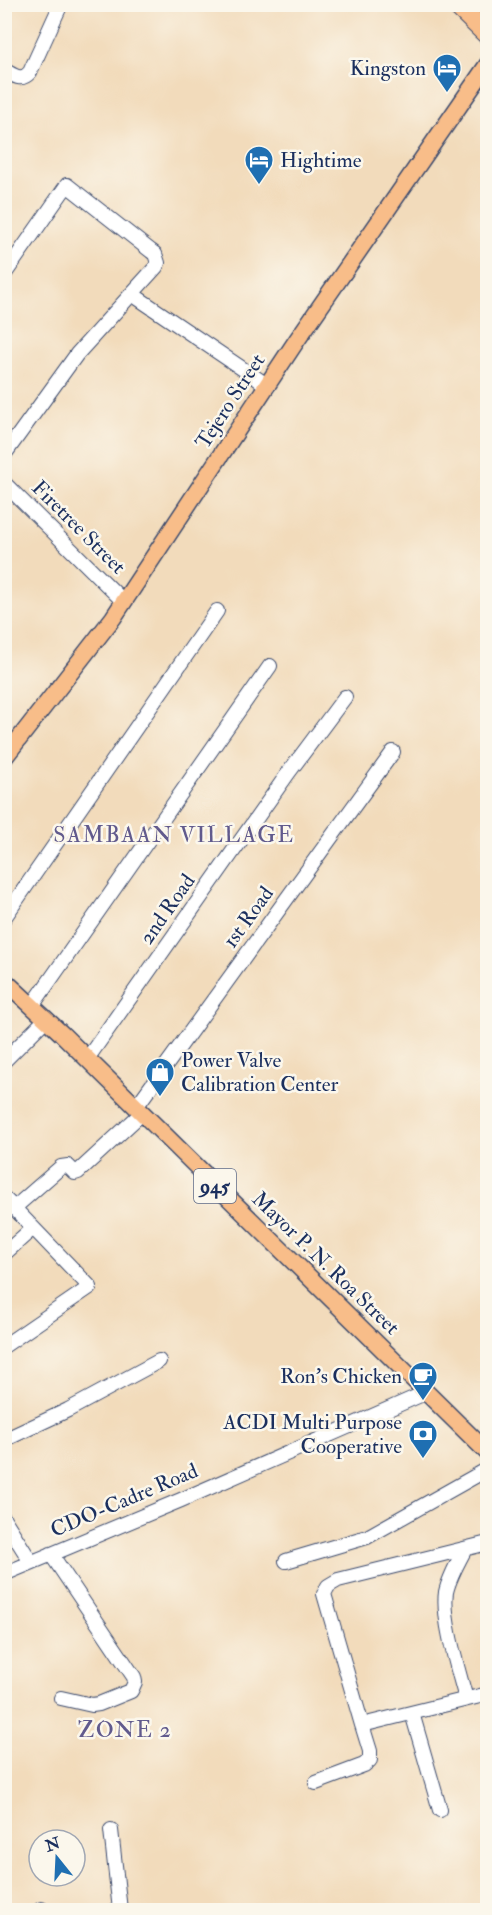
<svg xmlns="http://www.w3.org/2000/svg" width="492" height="1915" font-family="'IM FELL Double Pica',serif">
	<rect width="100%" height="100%" fill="#fbf7ec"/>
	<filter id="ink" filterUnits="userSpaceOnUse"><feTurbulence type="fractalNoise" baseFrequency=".0167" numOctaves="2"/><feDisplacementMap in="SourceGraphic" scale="12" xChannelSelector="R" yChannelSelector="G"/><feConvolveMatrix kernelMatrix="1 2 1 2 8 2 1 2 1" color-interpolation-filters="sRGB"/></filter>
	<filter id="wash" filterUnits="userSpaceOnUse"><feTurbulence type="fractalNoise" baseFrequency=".008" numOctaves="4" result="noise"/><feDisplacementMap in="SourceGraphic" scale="24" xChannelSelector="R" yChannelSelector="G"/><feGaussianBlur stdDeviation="1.35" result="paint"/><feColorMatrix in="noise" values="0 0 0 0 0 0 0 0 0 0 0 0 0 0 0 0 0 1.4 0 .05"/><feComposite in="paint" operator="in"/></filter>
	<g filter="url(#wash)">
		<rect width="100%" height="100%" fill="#f2dbbb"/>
	</g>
	<g filter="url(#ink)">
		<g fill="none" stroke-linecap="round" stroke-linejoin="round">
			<g stroke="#3b496c" stroke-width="16">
				<path id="minor" d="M4,70C15,76 21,82 30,72L61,4
					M4,275L67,185L151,251L155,254L158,263L156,267L77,354L4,455
					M132,294L268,386
					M4,483L124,602
					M4,918L217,611
					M32,1006L270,666
					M87,1059L289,772L345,697
					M4,1061L46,1019
					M136,1107L393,752
					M4,1198L14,1208L61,1167L68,1166L75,1173L78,1172L142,1113
					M4,1254L33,1228
					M4,1346L90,1287L14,1208
					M4,1440L68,1410L159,1361
					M4,1519L31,1562
					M488,1543L338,1580L328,1586L324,1594L362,1725L488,1694
					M465,1549C458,1562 449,1578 446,1592C442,1620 459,1672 466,1699
					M51,1554L134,1677L135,1682L131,1691L99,1704L92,1705L61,1698
					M286,1561L367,1537L488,1469
					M4,1574L181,1500L425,1393
					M412,1713L440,1810
					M316,1783L364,1765L370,1760V1751L362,1725
					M111,1830L120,1910
					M41,1909L43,1910"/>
			</g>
			<g stroke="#3b496c" stroke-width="19">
				<path id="major" d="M4,758L113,618L297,340L488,64
					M4,980L62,1034L488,1453"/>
			</g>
			<g stroke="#3b496c" stroke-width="22">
				<path id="highway" d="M456,4L488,35"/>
			</g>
			<use href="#minor" stroke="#fff" stroke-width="14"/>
			<use href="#major" stroke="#f8bd89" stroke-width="16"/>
			<use href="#highway" stroke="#f8bd89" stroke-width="20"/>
		</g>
	</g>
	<defs>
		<g id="hotel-pin" transform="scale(1.5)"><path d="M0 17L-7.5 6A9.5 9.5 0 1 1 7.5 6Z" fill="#1f6fb2" stroke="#fbf7ec"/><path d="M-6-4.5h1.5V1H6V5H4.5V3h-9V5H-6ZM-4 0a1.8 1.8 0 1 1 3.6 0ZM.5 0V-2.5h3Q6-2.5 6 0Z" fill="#fff"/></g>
		<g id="shop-pin" transform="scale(1.5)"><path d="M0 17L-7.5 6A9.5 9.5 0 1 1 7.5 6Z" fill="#1f6fb2" stroke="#fbf7ec"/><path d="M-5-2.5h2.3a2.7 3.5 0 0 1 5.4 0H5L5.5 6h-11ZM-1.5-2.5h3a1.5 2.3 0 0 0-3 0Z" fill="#fff"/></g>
		<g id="cafe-pin" transform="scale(1.5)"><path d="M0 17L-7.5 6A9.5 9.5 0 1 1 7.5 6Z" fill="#1f6fb2" stroke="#fbf7ec"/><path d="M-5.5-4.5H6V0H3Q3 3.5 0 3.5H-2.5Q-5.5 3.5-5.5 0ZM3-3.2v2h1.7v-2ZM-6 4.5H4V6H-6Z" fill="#fff"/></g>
		<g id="bank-pin" transform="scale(1.5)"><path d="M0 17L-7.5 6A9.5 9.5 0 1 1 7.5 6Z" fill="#1f6fb2" stroke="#fbf7ec"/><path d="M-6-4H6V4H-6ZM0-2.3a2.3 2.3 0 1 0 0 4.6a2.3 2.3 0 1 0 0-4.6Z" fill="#fff"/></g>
	</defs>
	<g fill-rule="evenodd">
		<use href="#hotel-pin" x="447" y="68"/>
		<use href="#hotel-pin" x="259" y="160"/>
		<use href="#shop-pin" x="160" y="1072"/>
		<use href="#cafe-pin" x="423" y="1376"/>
		<use href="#bank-pin" x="423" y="1434"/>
	</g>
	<g text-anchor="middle" stroke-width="5" stroke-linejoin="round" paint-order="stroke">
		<rect fill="#fbf7ec" stroke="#5e6b89" stroke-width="1.5" x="194" y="1169" width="42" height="34" rx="4.5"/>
		<g font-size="20" font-weight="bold" fill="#1b2f5e">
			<text x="215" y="1193">945</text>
		</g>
		<g font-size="21" fill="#1b2f5e" stroke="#fbf7ec" text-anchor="end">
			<text x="426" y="75">Kingston</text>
			<text x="280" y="167" text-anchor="start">Hightime</text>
			<text x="181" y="1067" text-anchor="start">Power Valve<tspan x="181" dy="24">Calibration Center</tspan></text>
			<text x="402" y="1383">Ron’s Chicken</text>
			<text x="402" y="1429">ACDI Multi Purpose<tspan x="402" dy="24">Cooperative</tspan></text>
		</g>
		<g font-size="21" fill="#1b2f5e" stroke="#fbf7ec">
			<text transform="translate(230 401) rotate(-57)" y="7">Tejero Street</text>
			<text transform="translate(79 527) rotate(45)" y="7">Firetree Street</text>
			<text transform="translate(167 909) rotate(-55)" y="7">2nd Road</text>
			<text transform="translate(248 917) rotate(-54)" y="7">1st Road</text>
			<text transform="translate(326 1263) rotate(44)" y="7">Mayor P. N. Roa Street</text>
			<text transform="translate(124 1500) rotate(-23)" y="7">CDO-Cadre Road</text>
		</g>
		<g font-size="22" letter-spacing="1.5" fill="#615a8d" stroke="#fbf7ec">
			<text x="174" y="842">SAMBAAN VILLAGE</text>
			<text x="125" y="1737">ZONE 2</text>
		</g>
	</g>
	<rect width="492" height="1915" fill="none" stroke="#fbf7ec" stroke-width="24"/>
	<g transform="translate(57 1858) rotate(342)"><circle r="28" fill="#fbf7ec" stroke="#a1a7b3" stroke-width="1.5"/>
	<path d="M0-4.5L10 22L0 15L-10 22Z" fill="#1f6fb2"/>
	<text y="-9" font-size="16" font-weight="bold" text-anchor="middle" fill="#1b2f5e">N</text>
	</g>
</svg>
